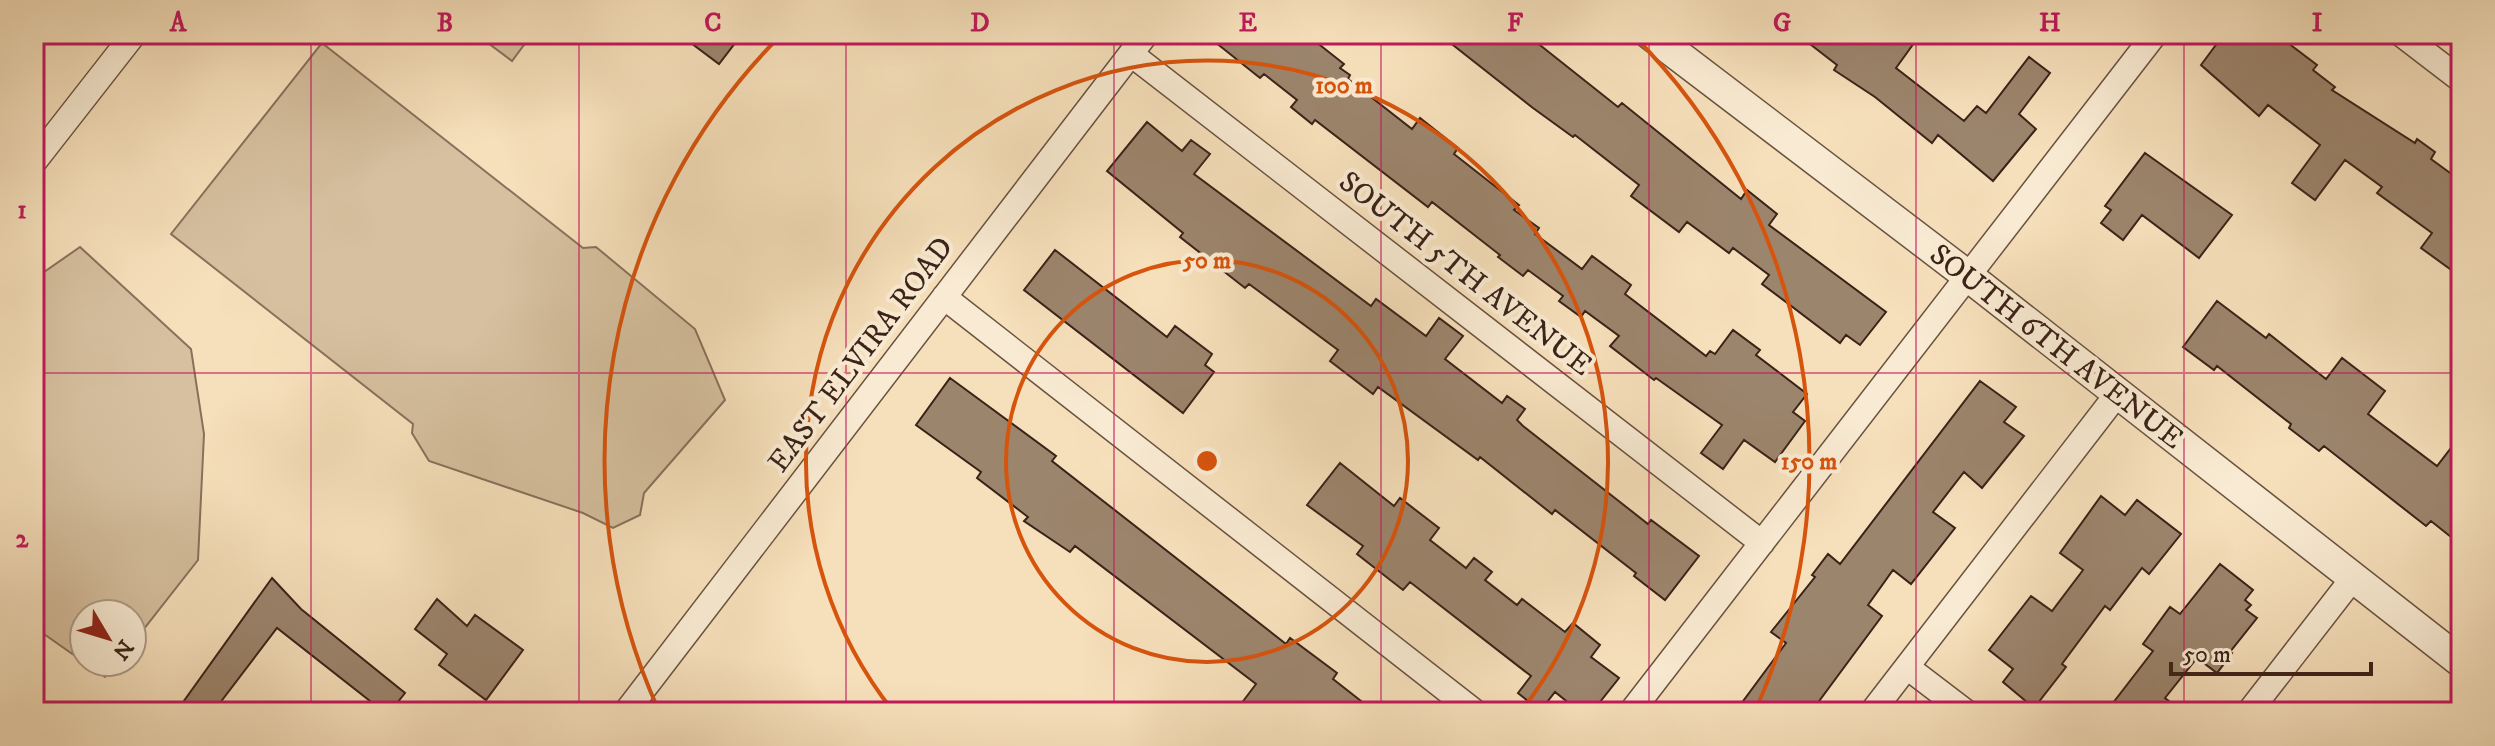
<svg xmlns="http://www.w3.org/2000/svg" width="2495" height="746" font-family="'IM FELL DW Pica',serif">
	<rect width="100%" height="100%" fill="#f6e0bb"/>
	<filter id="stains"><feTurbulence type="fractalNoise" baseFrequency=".0025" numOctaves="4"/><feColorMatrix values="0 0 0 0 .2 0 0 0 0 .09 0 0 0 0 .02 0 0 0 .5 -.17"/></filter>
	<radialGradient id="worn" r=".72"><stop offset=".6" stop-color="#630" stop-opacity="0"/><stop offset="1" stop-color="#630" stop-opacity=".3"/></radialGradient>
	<path fill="#d6c09f" stroke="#88715c" stroke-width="2" d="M482,34H532L512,61L480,37Z
		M322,43L583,248L596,247L695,329L725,400L644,493L640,515L613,528L583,513L429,461L412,433L413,424L171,234Z
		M80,247L191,349L204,434L198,560L132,644V614H84V662H118L105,677L34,627V279Z"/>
	<path fill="#9c856d" stroke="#3b2218" stroke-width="2" d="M679,34H742L719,64Z
		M1205,34H1306L1344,64L1340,68L1350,75L1348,79L1412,129L1420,118L1458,148L1454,154L1519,205L1514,210L1539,228L1535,234L1582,269L1592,256L1631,285L1625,294L1706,356L1710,351L1715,354L1733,330L1760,350L1756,355L1807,394L1793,412L1805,421L1775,462L1744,440L1723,469L1701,453L1722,425L1656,378L1654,380L1610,346L1619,336L1585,311L1581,317L1559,301L1563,296L1528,270L1523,276L1498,257L1500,255L1432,202L1428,207L1315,120L1312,124L1291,107L1297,100L1264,74L1260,78Z
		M1439,34H1526L1618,107L1622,103L1741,199L1747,190L1777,214L1769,225L1886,312L1860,345L1846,335L1840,343L1762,284L1769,275L1733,248L1729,253L1687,222L1679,232L1631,196L1639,185L1575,135L1573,137L1533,108Z
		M1797,34H1900L1914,43L1896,68L1964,121L1977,106L1986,113L2029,57L2050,73L2019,114L2036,129L1993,181L1938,135L1932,143L1875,97L1834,70L1837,65Z
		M2224,34H2276L2317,65L2313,70L2335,87L2332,90L2415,143L2417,139L2435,152L2431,159L2461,181V277L2421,248L2432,233L2377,193L2382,187L2345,160L2315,200L2292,183L2320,145L2268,105L2259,116L2201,65Z
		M1147,122L1182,151L1191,140L1210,154L1194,174L1371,306L1376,299L1426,336L1439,318L1463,336L1445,359L1502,403L1507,396L1525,409L1517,420L1523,426L1648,524L1651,520L1699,556L1665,600L1634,576L1636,573L1555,510L1552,514L1480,457L1478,460L1378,387L1373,394L1330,361L1338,350L1249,284L1245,288L1180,237L1183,233L1107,171Z
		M2145,153L2232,215L2199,258L2142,215L2123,240L2101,223L2111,210L2105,206Z
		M1055,250L1167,337L1175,326L1212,354L1205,365L1214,372L1183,413L1024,290Z
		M2217,301L2266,338L2269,334L2326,379L2342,358L2385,391L2368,414L2437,466L2461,435V545L2431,521L2426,526L2324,446L2319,451L2289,428L2291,424L2217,366L2214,370L2183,347Z
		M950,378L1056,456L1052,461L1286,644L1290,638L1337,673L1333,679L1375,712H1252L1241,704L1256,684L1075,546L1070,552L1024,521L1028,517L977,478L981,472L916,425Z
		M1980,381L2016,407L2004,422L2024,436L1982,488L1964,472L1933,512L1955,528L1911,584L1893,570L1868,605L1882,616L1811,712H1735L1786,643L1771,632L1815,577L1812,575L1828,554L1840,564Z
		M1340,463L1394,506L1400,498L1439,528L1430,540L1466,568L1474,558L1492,572L1485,580L1517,605L1522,599L1565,632L1573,623L1600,645L1591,657L1619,678L1592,712H1580L1555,692L1540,711L1518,693L1531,676L1410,582L1403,590L1357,554L1363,546L1307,505Z
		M2101,496L2125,515L2137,500L2181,534L2149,574L2142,568L2110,610L2105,606L2062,664L2066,667L2034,708L2003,682L2013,669L1989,650L2031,596L2052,611L2083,570L2060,553Z
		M2220,564L2253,590L2245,600L2251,605L2246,610L2257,618L2230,652L2232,653L2217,673L2197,658L2165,698L2183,712H2106L2153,651L2143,644L2170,607L2180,614Z
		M272,578L301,609L405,693L390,712H384L277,628L213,712H176Z
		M437,599L467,626L475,615L523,650L486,700L439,665L447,654L415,629Z"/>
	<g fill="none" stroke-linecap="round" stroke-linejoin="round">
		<g stroke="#6a5241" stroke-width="27">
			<path id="minor" d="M2401,34L2461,80
				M1131,54L1762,543
				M34,162L134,34
				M944,297L1475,712
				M1907,667L1966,712
				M626,712L1146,34
				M1631,712L2155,34
				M1872,712L2118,393
				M2249,712L2353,578"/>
		</g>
		<g stroke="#6a5241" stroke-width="33">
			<path id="tertiary" d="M1650,34L1968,276L2461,662"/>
		</g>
		<use href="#minor" stroke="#f9ebd3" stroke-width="24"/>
		<use href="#tertiary" stroke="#f9ebd3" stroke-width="30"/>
	</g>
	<path fill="none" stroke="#c2185b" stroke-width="2" stroke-opacity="0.55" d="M311,34V712M579,34V712M846,34V712M1114,34V712M1381,34V712M1649,34V712M1916,34V712M2184,34V712M34,373H2461"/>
	<g fill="none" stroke="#d7540d" stroke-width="4">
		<circle cx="1207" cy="461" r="201"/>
		<path d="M893 711A401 401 0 1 1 1521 711"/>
		<path d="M659 711A602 602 0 0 1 781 35M1633 35A602 602 0 0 1 1755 711"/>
	</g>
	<g text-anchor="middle" stroke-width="8" stroke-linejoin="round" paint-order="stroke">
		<g font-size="30" fill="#3b2218" stroke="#f9ebd3">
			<text transform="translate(1466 273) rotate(38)" y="10">SOUTH 5TH AVENUE</text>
			<text transform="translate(2057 346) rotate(38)" y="10">SOUTH 6TH AVENUE</text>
			<text transform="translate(860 354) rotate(-53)" y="10">EAST ELVIRA ROAD</text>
		</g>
	</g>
	<circle cx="1207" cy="461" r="12" fill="#d7540d" stroke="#f9ebd3" stroke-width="4"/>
	<g font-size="24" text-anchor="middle" font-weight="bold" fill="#d7540d" stroke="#f9ebd3" stroke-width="8" stroke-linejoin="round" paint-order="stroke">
		<text x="1344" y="93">100 m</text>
		<text x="1207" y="268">50 m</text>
		<text x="1809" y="469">150 m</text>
	</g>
	<rect width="2495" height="746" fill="none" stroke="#f6e0bb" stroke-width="88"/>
	<g transform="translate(108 638) rotate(128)"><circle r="38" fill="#f9ebd3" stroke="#ad9b88" stroke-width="2"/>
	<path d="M0-6L14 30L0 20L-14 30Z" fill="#8f2418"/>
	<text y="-12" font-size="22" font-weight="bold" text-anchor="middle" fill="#3b2218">N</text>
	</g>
	<path d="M2171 662v12h200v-12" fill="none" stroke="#3b2218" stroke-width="4"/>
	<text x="2183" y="662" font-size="24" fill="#3b2218" stroke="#f9ebd3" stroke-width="6" paint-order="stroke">50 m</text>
	<rect x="44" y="44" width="2407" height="658" fill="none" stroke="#c2185b" stroke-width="3"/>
	<g font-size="26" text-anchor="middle" font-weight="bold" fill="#c2185b">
		<text x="178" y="31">A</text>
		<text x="445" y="31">B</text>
		<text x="713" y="31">C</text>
		<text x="980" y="31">D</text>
		<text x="1248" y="31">E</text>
		<text x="1515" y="31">F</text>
		<text x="1782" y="31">G</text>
		<text x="2050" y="31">H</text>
		<text x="2317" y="31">I</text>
		<text x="22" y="218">1</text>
		<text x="22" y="547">2</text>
	</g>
	<rect width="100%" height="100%" filter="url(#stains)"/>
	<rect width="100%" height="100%" fill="url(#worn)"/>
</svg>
